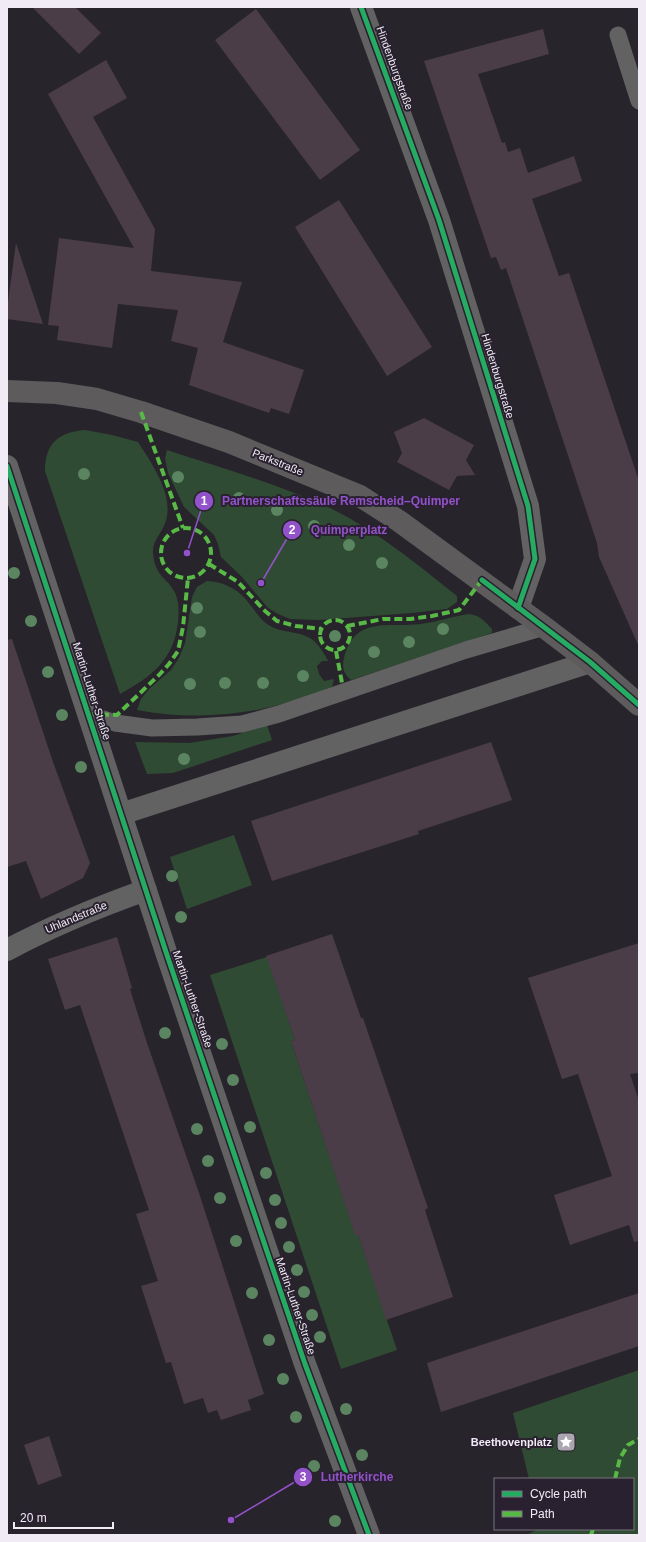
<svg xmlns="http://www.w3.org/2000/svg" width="646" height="1542" font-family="Arial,sans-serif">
	<rect width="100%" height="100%" fill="#28242c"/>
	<path fill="#304b33" d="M85,430L112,435L138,442C152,464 177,498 164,526C160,535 152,542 153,553C155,578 168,577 176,595C179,604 179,612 178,622C174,660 151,677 120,694L45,471C45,444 58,432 85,430Z
		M167,450C221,468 278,484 330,508C377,531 417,564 457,596V602L447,609L412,613L319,620L290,619L278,614L268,608L242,577L221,557L218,544L214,535L184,507L168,473L165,458Z
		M207,581C226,582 240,590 251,606C256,612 261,620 267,624C282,635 303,629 316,643C321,648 325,655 328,661H322L317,666L319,674L324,681L334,679L332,687C315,693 299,700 283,704C235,717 185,719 137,710L141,699L149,689L171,670L179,658L185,643L192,597L197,587Z
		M469,614C480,615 485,622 492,629V633L351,680C343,673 342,667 344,658C355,615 388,628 421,624C437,622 453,616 469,614Z
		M267,725L272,740L173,773L147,774L135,742L189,743L233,736Z
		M234,835L252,885L187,909L170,857Z
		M267,957L295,1040L291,1041L355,1234H358L397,1350L341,1369L210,975Z
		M639,1370V1535H526L539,1529H633V1479H529L513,1413Z"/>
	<path fill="#4a3d47" d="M32,7H75L101,33L79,54Z
		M256,9L360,150L320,180L215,40Z
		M543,29L549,54L478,74L502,143L505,142L508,152L520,148L528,173L574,156L582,181L532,199L559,276L569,273L639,481V647L599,557L597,543L506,268L501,270L496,257L491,258L424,61Z
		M106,60L127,98L93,117L155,229L151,271L242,282L223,342L304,370L289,414L271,408L269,413L189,385L198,348L171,341L178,310L118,304L112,348L57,340L59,326L48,325L59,238L134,248L48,94Z
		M339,200L432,347L387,376L295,227Z
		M16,243L43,324L7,319V309Z
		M424,418L474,445L466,460L475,475L457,476L449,490L397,462L402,453L394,432Z
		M12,639L53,762L90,863L83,878L41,899L26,861L7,867V640Z
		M491,742L512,800L418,831L419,834L272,881L251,821Z
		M332,934L361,1018H363L428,1208L425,1210L453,1297L386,1320L358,1234L355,1235L291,1041L295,1040L266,956Z
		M117,937L132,988L130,989L146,1040L199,1193L264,1394L248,1400L251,1410L221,1420L217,1410L208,1413L203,1398L184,1404L171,1362L166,1363L141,1286L158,1281L136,1214L149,1210L80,1005L65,1010L48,959Z
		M639,943V1073L630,1074L639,1101V1241L634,1242L629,1225L570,1245L554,1195L612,1176L578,1074L562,1079L528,978Z
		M639,1293V1346L441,1412L427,1363Z
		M49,1436L62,1476L38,1485L24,1445Z"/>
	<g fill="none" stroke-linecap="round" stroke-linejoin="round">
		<path stroke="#636262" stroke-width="17" d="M618,35L639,101
			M89,714L115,723L152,728L197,727L242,724L279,714L466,650L544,627"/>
		<path stroke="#636262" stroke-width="22" d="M361,7L439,220L528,506L535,559L518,608
			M7,466L167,955L305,1364L369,1535
			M121,814L590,662
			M7,950C52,926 98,907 146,890"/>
		<path stroke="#5d5b5c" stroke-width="22" d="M7,391L57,393L97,399L141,412L229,442L360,496L399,521L544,627L590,662L639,705"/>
		<path stroke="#58b947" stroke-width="4" stroke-dasharray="8 4" stroke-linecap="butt" d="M141,412L183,528
			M161 553a25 25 0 1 1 50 0a25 25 0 1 1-50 0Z
			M209,564L238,582L265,611L277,621L296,626L321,629
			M320 635a15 15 0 1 1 30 0a15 15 0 1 1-30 0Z
			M347,626L383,619H410L432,616L459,610L482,580
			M336,651L342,683
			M89,714L117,715L159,675L169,664L178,651L183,627L188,578
			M615,1479L620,1458L628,1445L639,1439
			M591,1535L593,1529"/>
		<g stroke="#29212f" stroke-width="8">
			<path id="cycleway" d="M361,7L439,220L528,506L535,559L518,608
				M7,466L167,955L305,1364L369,1535
				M482,580L590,662L639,705"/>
		</g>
		<use href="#cycleway" stroke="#26ab63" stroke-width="5"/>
	</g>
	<g fill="#5a8560">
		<circle cx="84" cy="474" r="6"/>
		<circle cx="178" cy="477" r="6"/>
		<circle cx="239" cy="498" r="6"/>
		<circle cx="277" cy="510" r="6"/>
		<circle cx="314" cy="526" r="6"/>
		<circle cx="349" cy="545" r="6"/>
		<circle cx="382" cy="563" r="6"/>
		<circle cx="14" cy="573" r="6"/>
		<circle cx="197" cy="608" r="6"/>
		<circle cx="31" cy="621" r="6"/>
		<circle cx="443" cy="629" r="6"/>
		<circle cx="200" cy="632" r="6"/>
		<circle cx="335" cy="636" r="6"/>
		<circle cx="409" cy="642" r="6"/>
		<circle cx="374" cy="652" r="6"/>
		<circle cx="48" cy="672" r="6"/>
		<circle cx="303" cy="676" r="6"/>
		<circle cx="225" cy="683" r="6"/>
		<circle cx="263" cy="683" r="6"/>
		<circle cx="190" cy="684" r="6"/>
		<circle cx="62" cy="715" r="6"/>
		<circle cx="184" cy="759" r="6"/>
		<circle cx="81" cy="767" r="6"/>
		<circle cx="172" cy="876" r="6"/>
		<circle cx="181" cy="917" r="6"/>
		<circle cx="165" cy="1033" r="6"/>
		<circle cx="222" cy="1044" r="6"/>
		<circle cx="233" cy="1080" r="6"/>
		<circle cx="250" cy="1127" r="6"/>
		<circle cx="197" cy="1129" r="6"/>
		<circle cx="208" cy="1161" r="6"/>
		<circle cx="266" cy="1173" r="6"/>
		<circle cx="220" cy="1198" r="6"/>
		<circle cx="275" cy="1200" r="6"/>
		<circle cx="281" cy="1223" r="6"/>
		<circle cx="236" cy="1241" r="6"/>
		<circle cx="289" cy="1247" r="6"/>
		<circle cx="297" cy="1270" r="6"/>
		<circle cx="304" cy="1292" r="6"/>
		<circle cx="252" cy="1293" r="6"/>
		<circle cx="312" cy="1315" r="6"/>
		<circle cx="320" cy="1337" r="6"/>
		<circle cx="269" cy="1340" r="6"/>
		<circle cx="283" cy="1379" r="6"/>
		<circle cx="346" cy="1409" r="6"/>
		<circle cx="296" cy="1417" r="6"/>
		<circle cx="362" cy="1455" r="6"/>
		<circle cx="314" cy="1466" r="6"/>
		<circle cx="335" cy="1521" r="6"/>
	</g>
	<defs>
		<g id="sight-square" transform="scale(1)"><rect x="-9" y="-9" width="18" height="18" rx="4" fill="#aaa5ae" stroke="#29212f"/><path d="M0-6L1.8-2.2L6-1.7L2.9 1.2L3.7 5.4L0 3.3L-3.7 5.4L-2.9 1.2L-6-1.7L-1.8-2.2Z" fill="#fff"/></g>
	</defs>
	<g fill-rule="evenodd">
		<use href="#sight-square" x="566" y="1442"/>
	</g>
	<g text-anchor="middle" stroke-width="4" stroke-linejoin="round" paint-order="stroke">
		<g font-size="11" fill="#f0ebf4" stroke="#29212f">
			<text transform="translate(395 68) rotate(70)" y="4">Hindenburgstraße</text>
			<text transform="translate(498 376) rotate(73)" y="4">Hindenburgstraße</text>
			<text transform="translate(278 462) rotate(22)" y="4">Parkstraße</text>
			<text transform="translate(92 691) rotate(72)" y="4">Martin-Luther-Straße</text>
			<text transform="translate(76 917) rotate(-23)" y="4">Uhlandstraße</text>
			<text transform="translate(193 999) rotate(71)" y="4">Martin-Luther-Straße</text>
			<text transform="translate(296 1306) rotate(71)" y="4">Martin-Luther-Straße</text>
		</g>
		<g font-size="11" font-weight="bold" fill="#f0ebf4" stroke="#29212f" text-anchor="end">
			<text x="552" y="1446">Beethovenplatz</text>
		</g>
	</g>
	<path fill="none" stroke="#9252ca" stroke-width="1.5" d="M187 553L204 501M261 583L292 530M231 1520L303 1477"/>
	<g fill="#9252ca" stroke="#29212f" stroke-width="1.5">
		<circle cx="187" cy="553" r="4"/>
		<circle cx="261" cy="583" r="4"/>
		<circle cx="231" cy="1520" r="4"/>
		<circle cx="204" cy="501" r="10"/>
		<circle cx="292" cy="530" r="10"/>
		<circle cx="303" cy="1477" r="10"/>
	</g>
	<g font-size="12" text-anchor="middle" font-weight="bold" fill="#fff">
		<text x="204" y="505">1</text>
		<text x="292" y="534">2</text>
		<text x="303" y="1481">3</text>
	</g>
	<g font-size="12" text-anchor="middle" font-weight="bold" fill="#9252ca" stroke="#29212f" stroke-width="4" stroke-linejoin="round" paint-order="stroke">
		<text x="341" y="505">Partnerschaftssäule Remscheid–Quimper</text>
		<text x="349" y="534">Quimperplatz</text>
		<text x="357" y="1481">Lutherkirche</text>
	</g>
	<rect width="646" height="1542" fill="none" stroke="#f0ebf4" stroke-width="16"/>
	<rect x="494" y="1478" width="140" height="52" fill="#29212f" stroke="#79727e"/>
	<rect x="502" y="1491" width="20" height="6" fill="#26ab63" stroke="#79727e"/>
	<text x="530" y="1498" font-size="12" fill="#f0ebf4">Cycle path</text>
	<rect x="502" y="1511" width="20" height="6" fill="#58b947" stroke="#79727e"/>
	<text x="530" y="1518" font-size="12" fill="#f0ebf4">Path</text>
	<path d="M14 1522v6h99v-6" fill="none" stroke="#f0ebf4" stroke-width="2"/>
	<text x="20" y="1522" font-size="12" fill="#f0ebf4" stroke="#29212f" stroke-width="3" paint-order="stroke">20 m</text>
</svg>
